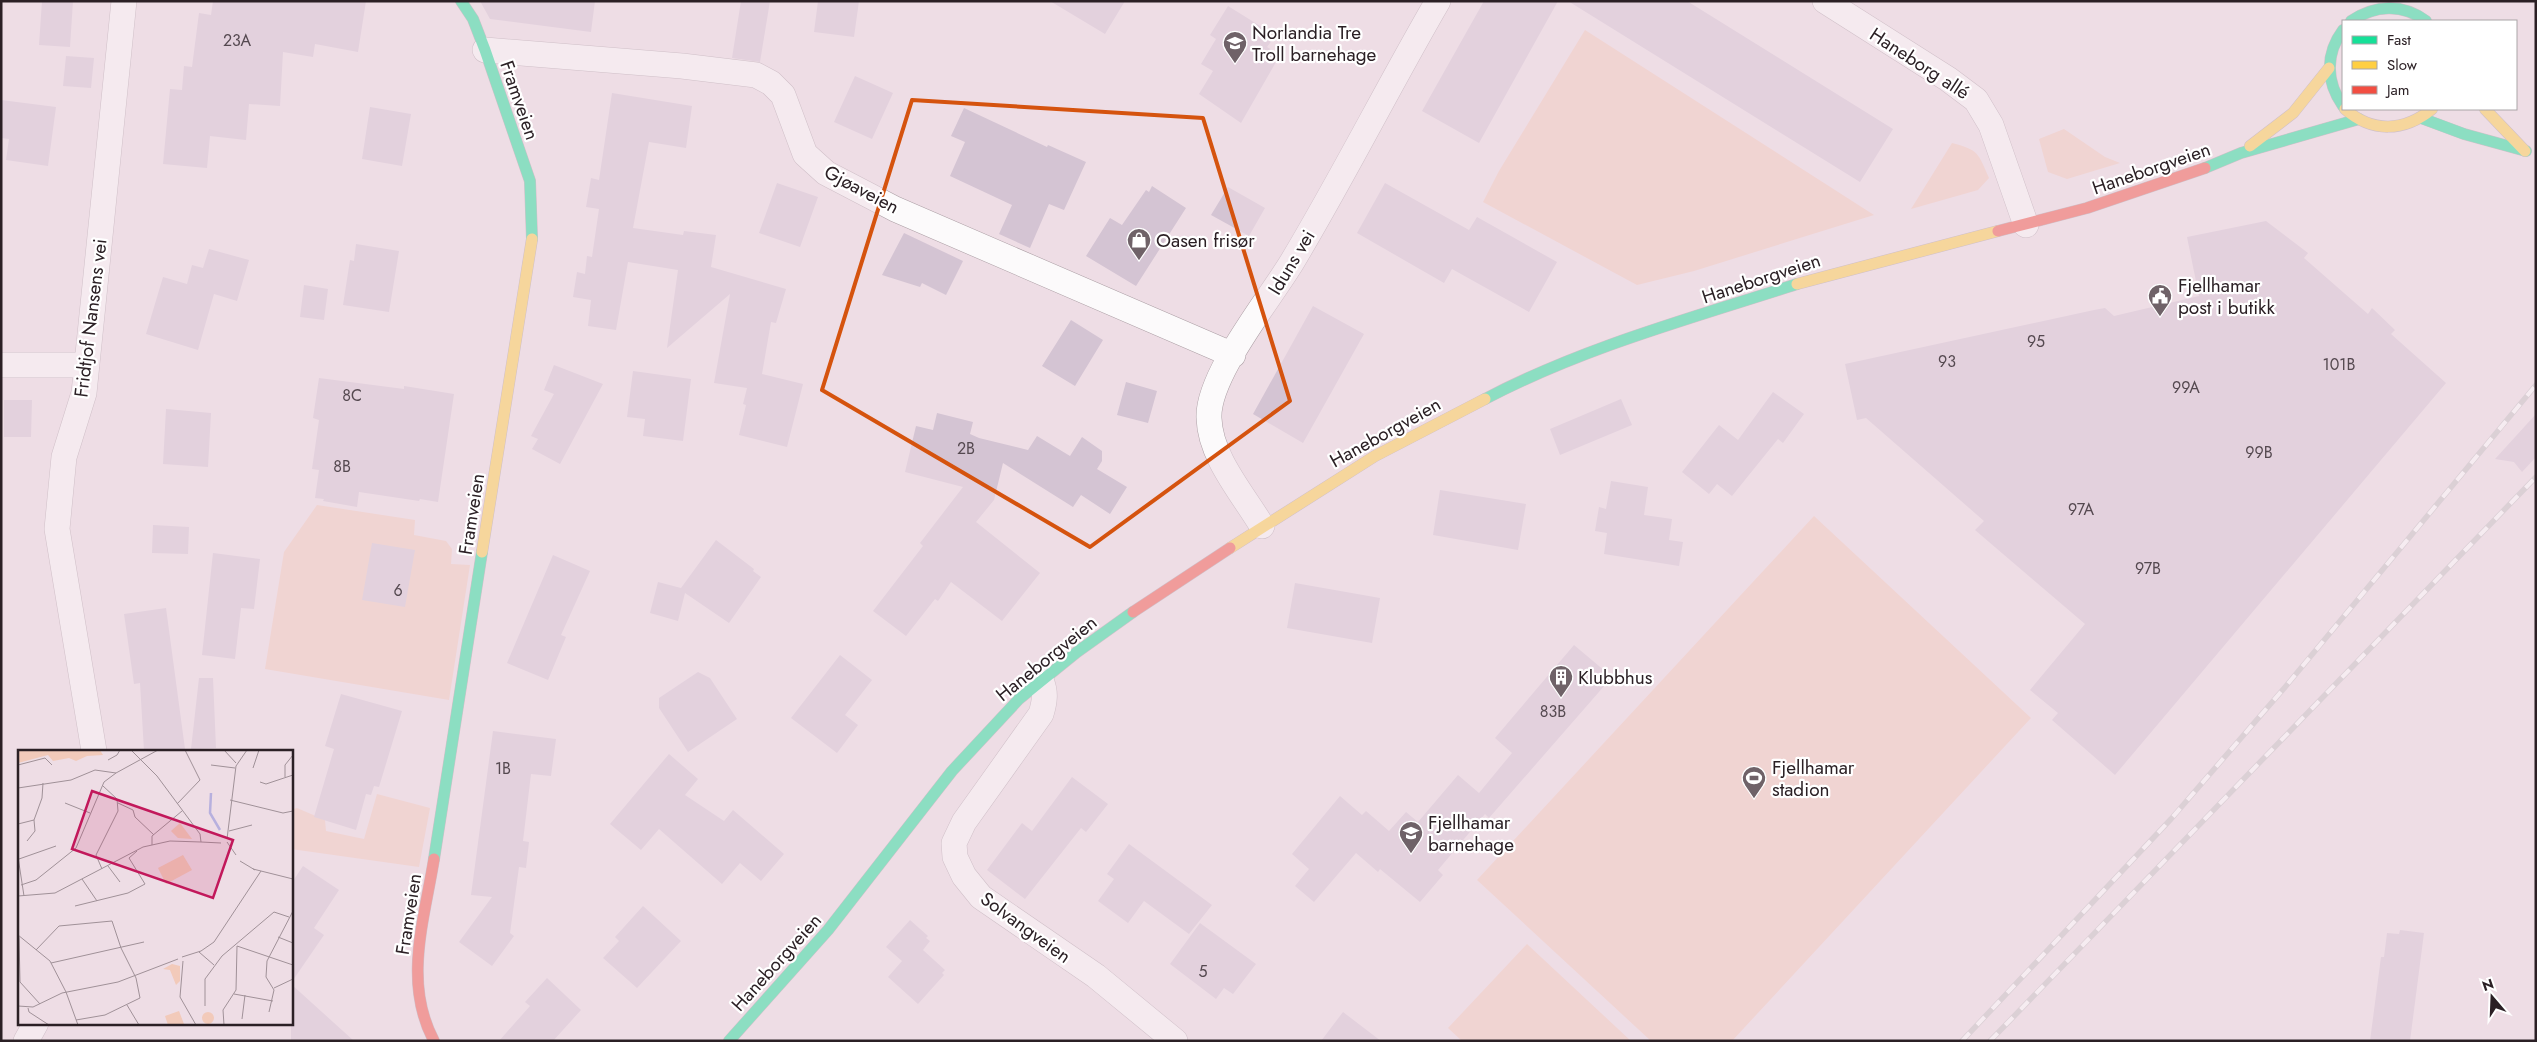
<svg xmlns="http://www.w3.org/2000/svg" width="2537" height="1042" font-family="Jost,sans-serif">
	<rect width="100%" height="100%" fill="#eedde5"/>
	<path fill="#f2caba" d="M1585,30L1874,215L1694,271L1637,285L1483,202L1499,171Z
		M2064,129L2105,157L2120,163L2067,179L2048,172L2039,139Z
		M1952,143C1979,150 1978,153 1989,178L1978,190L1911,209Z
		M317,505L415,520L414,535L446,541L452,549L451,564L470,565L449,700L265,669L284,552Z
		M1814,516L2031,718L1732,1041H1651L1477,880Z
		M377,794L430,808L419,867L291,849V810L297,808L325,820L326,831L364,839Z
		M1527,944L1631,1041H1462L1448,1028Z"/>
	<path fill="#d4c4d3" d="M42,1H73L70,47L39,45Z
		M213,1H366L358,52L315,44L313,57L283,52L280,106L249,104L246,140L210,136L207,168L163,164L170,89L182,90L184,66L192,67L199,13L211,15Z
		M480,1H595L591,32L490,19Z
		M741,1H770L760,62L732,58Z
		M818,1H859L854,37L814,32Z
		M1050,1H1125L1105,34Z
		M1484,1H1558L1479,143L1422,111Z
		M1568,1H1687L1893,129L1860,182Z
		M1228,6L1265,29L1262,33L1273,39L1267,47L1280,55L1241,123L1199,94L1213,71L1201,64L1216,39L1210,35Z
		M66,56L94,58L91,88L63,86Z
		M855,76L893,93L872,139L834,122Z
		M612,93L692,106L686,148L649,142L633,228L683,235L684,231L716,235L711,267L786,289L776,323L771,322L762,374L803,384L787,447L739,435L746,405L743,404L747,388L714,383L730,294L667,348L678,270L628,262L616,330L588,326L591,300L573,297L577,272L585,274L587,256L592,257L599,209L586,207L591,178L599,180Z
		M1,100L56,107L48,166L6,160L9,139L1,138Z
		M370,107L411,114L402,166L362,159Z
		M964,108L1047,147L1048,145L1086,162L1064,210L1049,204L1030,248L999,234L1012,205L950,176L965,142L951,136Z
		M777,183L818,197L800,247L759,233Z
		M1385,183L1469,230L1477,217L1557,262L1529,312L1452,269L1444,283L1357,233Z
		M1152,186L1186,208L1136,286L1086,256L1110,218L1122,225L1146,190L1149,192Z
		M1228,187L1265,208L1249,236L1211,215Z
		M2266,221L2308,253L2304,258L2368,314L2372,308L2395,330L2391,334L2446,383L2115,775L2052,720L2058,713L2030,690L2085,624L1975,530L1984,521L1866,418L1857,420L1845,364L2094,310L2105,308L2114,316L2199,296L2187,237Z
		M904,233L963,261L946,295L922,283L920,287L882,275Z
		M356,244L399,251L389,312L343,305L350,260L354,261Z
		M209,249L249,260L237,301L214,294L198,350L146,334L163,277L187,284L192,265L203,268Z
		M304,285L328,289L324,320L300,317Z
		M1313,306L1364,334L1303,443L1253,414Z
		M1071,320L1103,340L1075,386L1042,366Z
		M554,365L603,384L560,464L532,449L538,439L531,436L554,394L544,390Z
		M633,371L691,379L683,441L643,436L645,419L627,417Z
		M319,378L404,389V386L454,394L438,502L420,499L419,501L359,492L357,507L323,501L324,499L315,498L319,470L312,469L319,420L313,418Z
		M1126,382L1157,391L1148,423L1117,415Z
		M1773,392L1804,414L1783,443L1778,439L1732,496L1717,484L1709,494L1682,472L1719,425L1738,440Z
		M1621,399L1632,425L1560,455L1550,429Z
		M4,400H32L31,437H4Z
		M166,409L211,413L208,467L163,464Z
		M937,413L973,422L970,434L979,438L1028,450L1037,436L1070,456L1082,437L1102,451V461L1097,469L1127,487L1110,514L1081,495L1073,507L1003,463L994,500L976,522L1040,573L1002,621L951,582L938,601L935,599L906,636L873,611L923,546L920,543L963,487L905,472L916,426L933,430Z
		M2536,414V457L2522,472L2514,462L2495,459Z
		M1611,481L1648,487L1644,515L1672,519L1669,540L1683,542L1679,566L1604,554L1607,533L1595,531L1599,507L1606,509Z
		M1440,490L1526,504L1518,550L1433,535Z
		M153,525L189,527L188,554L152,553Z
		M716,540L754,569L753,571L761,577L729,623L685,593L678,621L650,613L658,582L681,588Z
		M372,543L415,550L405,607L362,600Z
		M213,553L260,559L254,609L241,608L235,659L202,655Z
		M553,555L590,571L561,635L566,637L548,680L507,663Z
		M1295,583L1380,598L1372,643L1287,628Z
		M166,608L185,749L144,751L140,683L134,684L124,614Z
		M1574,645L1612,677L1489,818L1485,814L1438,870L1443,875L1420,902L1380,869L1378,872L1356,853L1314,902L1295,886L1309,869L1292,854L1340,796L1362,815L1366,811L1389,831L1406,812L1418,822L1458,775L1479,793L1512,753L1495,738Z
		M840,655L872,680L845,715L858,725L837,753L791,718Z
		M698,672L710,678L737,719L688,752L659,708V698Z
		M199,678H213L216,748L191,749Z
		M341,694L402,711L379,787L374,786L371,795L366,794L356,830L314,817L334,749L325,746Z
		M493,731L556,739L551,776L531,774L523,841L529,842L526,868L519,867L510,933L514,936L492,966L459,942L492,897L471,895Z
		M669,754L698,779L685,795L724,821L733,810L784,854L761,881L740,863L722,884L659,829L641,850L610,824Z
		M1072,777L1108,804L1086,832L1081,828L1025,899L987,870L1022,823L1032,831Z
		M1129,844L1212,905L1189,934L1144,901L1128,923L1098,901L1114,879L1107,874Z
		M303,866L339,890L314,928L324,935L291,983V884Z
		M643,906L681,941L637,988L603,958L619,941L615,937Z
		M910,920L928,936L926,938L930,941L923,950L945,970L942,973L944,975L918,1004L888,977L902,961L886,947Z
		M1200,923L1256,964L1233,994L1224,988L1216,999L1170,964Z
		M2400,930L2424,933L2410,1041H2370L2381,957H2384L2387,933L2399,934Z
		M547,978L581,1010L553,1041H499L530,1006L525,1002Z
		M291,984L354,1041H291Z
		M1343,1012L1381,1041H1321Z"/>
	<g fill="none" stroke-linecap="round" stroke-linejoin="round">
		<g stroke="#ab9ea4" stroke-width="26">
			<path id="street" d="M1825,1L1948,79L1976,100L1991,125L2026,225
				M485,50L682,66L756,75L771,83L783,95L805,154L826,173L895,209L1233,355
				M1,365H87
				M1262,526C1243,494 1210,457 1209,418C1207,376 1269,300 1292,262C1343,177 1388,87 1438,1
				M1041,680C1046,692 1045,701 1041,714L964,822L954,843L955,857L964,876L981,897L1096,976L1175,1041
				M94,751L57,529L64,457L84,393L124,1
				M26,1041L36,1023"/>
		</g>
		<g stroke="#ab9ea4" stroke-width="12">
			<path id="fast" d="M461,1L473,19L485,50L530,181L532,239
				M2351,21C2375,5 2402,3 2426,21
				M2343,30C2325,54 2326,82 2343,106
				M2421,118L2464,134L2526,151
				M2205,168L2241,153L2359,119
				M1485,399C1584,347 1692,318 1797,284
				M434,859L482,552
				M729,1041L828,930L952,771L1019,699L1077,652L1133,612"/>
		</g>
		<g stroke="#ab9ea4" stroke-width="12">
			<path id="slow" d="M2345,109C2372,133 2404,132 2432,109
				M2485,109L2525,151
				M2250,146L2293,113L2329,68
				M1797,284L1998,231
				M1230,548L1375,456L1485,399
				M482,552L532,239"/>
		</g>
		<g stroke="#ab9ea4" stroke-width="12">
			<path id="jam" d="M1998,231L2087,208L2205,168
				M1133,612L1230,548
				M434,859C424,921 403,983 434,1041"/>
		</g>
		<use href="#street" stroke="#fcfafb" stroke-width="25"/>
		<use href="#fast" stroke="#16e098" stroke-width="11"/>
		<use href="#slow" stroke="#ffcf43" stroke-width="11"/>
		<use href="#jam" stroke="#f24e42" stroke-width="11"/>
		<g stroke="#c4c0c2" stroke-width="5.5">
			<path id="rail" d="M1962,1041L2171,819L2286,686L2536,385
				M1990,1041L2536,477"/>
		</g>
		<use href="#rail" stroke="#fff" stroke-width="4" stroke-dasharray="11" stroke-linecap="butt"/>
	</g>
	<path d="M0 0H2537V1042H0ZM912,100L1203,118L1290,401L1090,547L822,390Z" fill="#eedde5" fill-opacity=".55" fill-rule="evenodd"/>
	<path fill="none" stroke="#d5530e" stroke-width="4" stroke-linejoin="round" d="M912,100L1203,118L1290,401L1090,547L822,390Z"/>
	<defs>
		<g id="school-pin" transform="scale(1.25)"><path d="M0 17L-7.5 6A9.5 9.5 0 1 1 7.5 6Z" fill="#6f6268" stroke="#fff"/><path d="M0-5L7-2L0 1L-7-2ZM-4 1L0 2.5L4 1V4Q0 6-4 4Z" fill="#fff"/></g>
		<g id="shop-pin" transform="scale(1.25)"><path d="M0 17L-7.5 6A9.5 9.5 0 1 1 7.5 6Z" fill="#6f6268" stroke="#fff"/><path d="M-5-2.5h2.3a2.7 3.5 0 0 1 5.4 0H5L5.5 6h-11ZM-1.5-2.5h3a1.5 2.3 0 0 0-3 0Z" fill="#fff"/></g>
		<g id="civic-pin" transform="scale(1.25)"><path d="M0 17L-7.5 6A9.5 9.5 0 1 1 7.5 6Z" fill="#6f6268" stroke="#fff"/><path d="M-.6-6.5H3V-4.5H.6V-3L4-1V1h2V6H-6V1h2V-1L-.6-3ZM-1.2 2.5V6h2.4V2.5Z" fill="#fff"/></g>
		<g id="building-pin" transform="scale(1.25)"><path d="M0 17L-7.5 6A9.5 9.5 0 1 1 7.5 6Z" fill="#6f6268" stroke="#fff"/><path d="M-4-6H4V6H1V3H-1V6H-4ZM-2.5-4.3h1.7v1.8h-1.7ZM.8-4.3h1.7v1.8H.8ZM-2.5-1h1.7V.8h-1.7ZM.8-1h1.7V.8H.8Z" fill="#fff"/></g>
		<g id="stadium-pin" transform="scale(1.25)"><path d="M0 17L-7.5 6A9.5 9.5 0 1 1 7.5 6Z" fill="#6f6268" stroke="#fff"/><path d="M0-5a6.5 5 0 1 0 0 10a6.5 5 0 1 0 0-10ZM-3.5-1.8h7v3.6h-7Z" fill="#fff"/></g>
	</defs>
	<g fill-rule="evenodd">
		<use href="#school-pin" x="1235" y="43"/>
		<use href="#shop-pin" x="1139" y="240"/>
		<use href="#civic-pin" x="2160" y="296"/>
		<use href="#building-pin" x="1561" y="677"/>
		<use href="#stadium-pin" x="1754" y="778"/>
		<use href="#school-pin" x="1411" y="833"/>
	</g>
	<g text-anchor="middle" stroke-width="4.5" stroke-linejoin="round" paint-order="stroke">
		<g font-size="16" fill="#554950">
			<text x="237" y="46">23A</text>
			<text x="2036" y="347">95</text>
			<text x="1947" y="367">93</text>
			<text x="2339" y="370">101B</text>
			<text x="2186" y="393">99A</text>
			<text x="352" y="401">8C</text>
			<text x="966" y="454">2B</text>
			<text x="2259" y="458">99B</text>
			<text x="342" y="472">8B</text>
			<text x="2081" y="515">97A</text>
			<text x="2148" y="574">97B</text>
			<text x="398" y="596">6</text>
			<text x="1553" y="717">83B</text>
			<text x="503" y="774">1B</text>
			<text x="1203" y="977">5</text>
		</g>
		<g font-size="19" fill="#2b2025" stroke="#fff" text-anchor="start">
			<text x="1252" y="39">Norlandia Tre<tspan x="1252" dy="22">Troll barnehage</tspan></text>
			<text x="1156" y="247">Oasen frisør</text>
			<text x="2178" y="292">Fjellhamar<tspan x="2178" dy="22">post i butikk</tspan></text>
			<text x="1578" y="684">Klubbhus</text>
			<text x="1772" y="774">Fjellhamar<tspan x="1772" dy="22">stadion</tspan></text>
			<text x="1428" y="829">Fjellhamar<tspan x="1428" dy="22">barnehage</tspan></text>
		</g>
		<g font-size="19" fill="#2b2025" stroke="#fff">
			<text transform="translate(1920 63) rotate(33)" y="7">Haneborg allé</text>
			<text transform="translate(520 100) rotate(71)" y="7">Framveien</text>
			<text transform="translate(2151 168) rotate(-19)" y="7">Haneborgveien</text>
			<text transform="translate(862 189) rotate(28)" y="7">Gjøaveien</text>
			<text transform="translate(1291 262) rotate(-59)" y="7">Iduns vei</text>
			<text transform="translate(1761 278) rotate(-18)" y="7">Haneborgveien</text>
			<text transform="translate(90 318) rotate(-83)" y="7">Fridtjof Nansens vei</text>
			<text transform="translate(1385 432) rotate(-29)" y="7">Haneborgveien</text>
			<text transform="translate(471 514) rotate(-81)" y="7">Framveien</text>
			<text transform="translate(1046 658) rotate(-39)" y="7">Haneborgveien</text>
			<text transform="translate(408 914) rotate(-81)" y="7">Framveien</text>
			<text transform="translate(1026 927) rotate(36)" y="7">Solvangveien</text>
			<text transform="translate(776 962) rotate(-48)" y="7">Haneborgveien</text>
		</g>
	</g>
	<g transform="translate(18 750)">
		<rect width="275" height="275" fill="#eedde5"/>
		<path d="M0,0H82L85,5L69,6L58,11L51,8L35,11L30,5L0,13ZM162,73L174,89L160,88L153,81ZM165,105L174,120L148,134L140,118ZM154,214L162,216V231L158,235L152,220L145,219ZM161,261L166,274L150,275L147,266ZM184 268a6 6 0 1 1 12 0a6 6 0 1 1-12 0Z" fill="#f2caba"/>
		<path fill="none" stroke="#b7b0de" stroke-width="2.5" d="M193,43L192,63L202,80"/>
		<path fill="none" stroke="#a09198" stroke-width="1" d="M206,0L218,13M90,10L99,5L102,0M0,15L27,8L34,15M193,15L217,18M235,18L241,0M267,27V15L275,5M242,32L248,34L275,25M0,38L53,30L77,20L98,23L140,0M212,50L265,63L275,61M47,53L72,63M100,53L115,60L117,67L136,85M159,54L182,30L167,0M0,74L16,70L24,48L25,33M211,81L234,75M209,89L218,16L229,0M9,91L17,81L16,70M183,92L203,93M209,92L218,105M134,95V86L164,61M0,107L6,146M1,109L38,96M222,111L237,120M90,116L102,132M84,119L78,105L100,61L99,49L85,36M235,119L275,129M64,129L79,151M3,135L18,130L58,98L86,32L98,23M0,146L37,143L125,97L152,91L183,92L182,84L139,26L113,0M57,156L110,143L127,134L111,108L119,101M0,185L32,211L48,242M1,187L2,232L22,254M260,187L275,193M18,200L41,176L94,171L103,198L118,228L122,248L87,265L58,270M181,202L196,215M164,207L183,201L196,192L243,121M165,211L162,247L178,275M33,213L126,192M256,238L275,229M48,242L60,275M216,244L255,251M109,255L121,275M0,256L15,257L44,243L100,232L160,209M187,256V229L204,206L256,162L271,167M10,258L11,262L31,275M251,262L256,240L248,227L249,211L275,161M224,269L227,245M206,275L205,260L218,240L219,196L275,215"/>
		<path fill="#c2185b" fill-opacity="0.15" stroke="#c2185b" stroke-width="2.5" d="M74,41L215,90L195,148L54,99Z"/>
		<rect width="275" height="275" fill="none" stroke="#2b2025" stroke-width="2.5"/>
	</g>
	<rect width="2537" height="1042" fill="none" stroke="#2b2025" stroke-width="5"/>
	<rect x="2342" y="20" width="175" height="90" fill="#ffffff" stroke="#aaa6a8"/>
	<rect x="2352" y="36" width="25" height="8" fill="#16e098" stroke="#aaa6a8"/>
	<text x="2387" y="45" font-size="15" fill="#2b2025">Fast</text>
	<rect x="2352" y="61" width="25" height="8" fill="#ffcf43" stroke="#aaa6a8"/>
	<text x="2387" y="70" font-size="15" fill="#2b2025">Slow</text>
	<rect x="2352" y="86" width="25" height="8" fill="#f24e42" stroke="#aaa6a8"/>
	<text x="2387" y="95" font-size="15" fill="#2b2025">Jam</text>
	<g transform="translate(2492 997) rotate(341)" stroke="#ffffff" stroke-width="4" paint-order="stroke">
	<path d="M0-4L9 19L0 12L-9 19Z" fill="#2b2025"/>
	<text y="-8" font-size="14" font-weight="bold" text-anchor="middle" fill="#2b2025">N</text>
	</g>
</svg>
